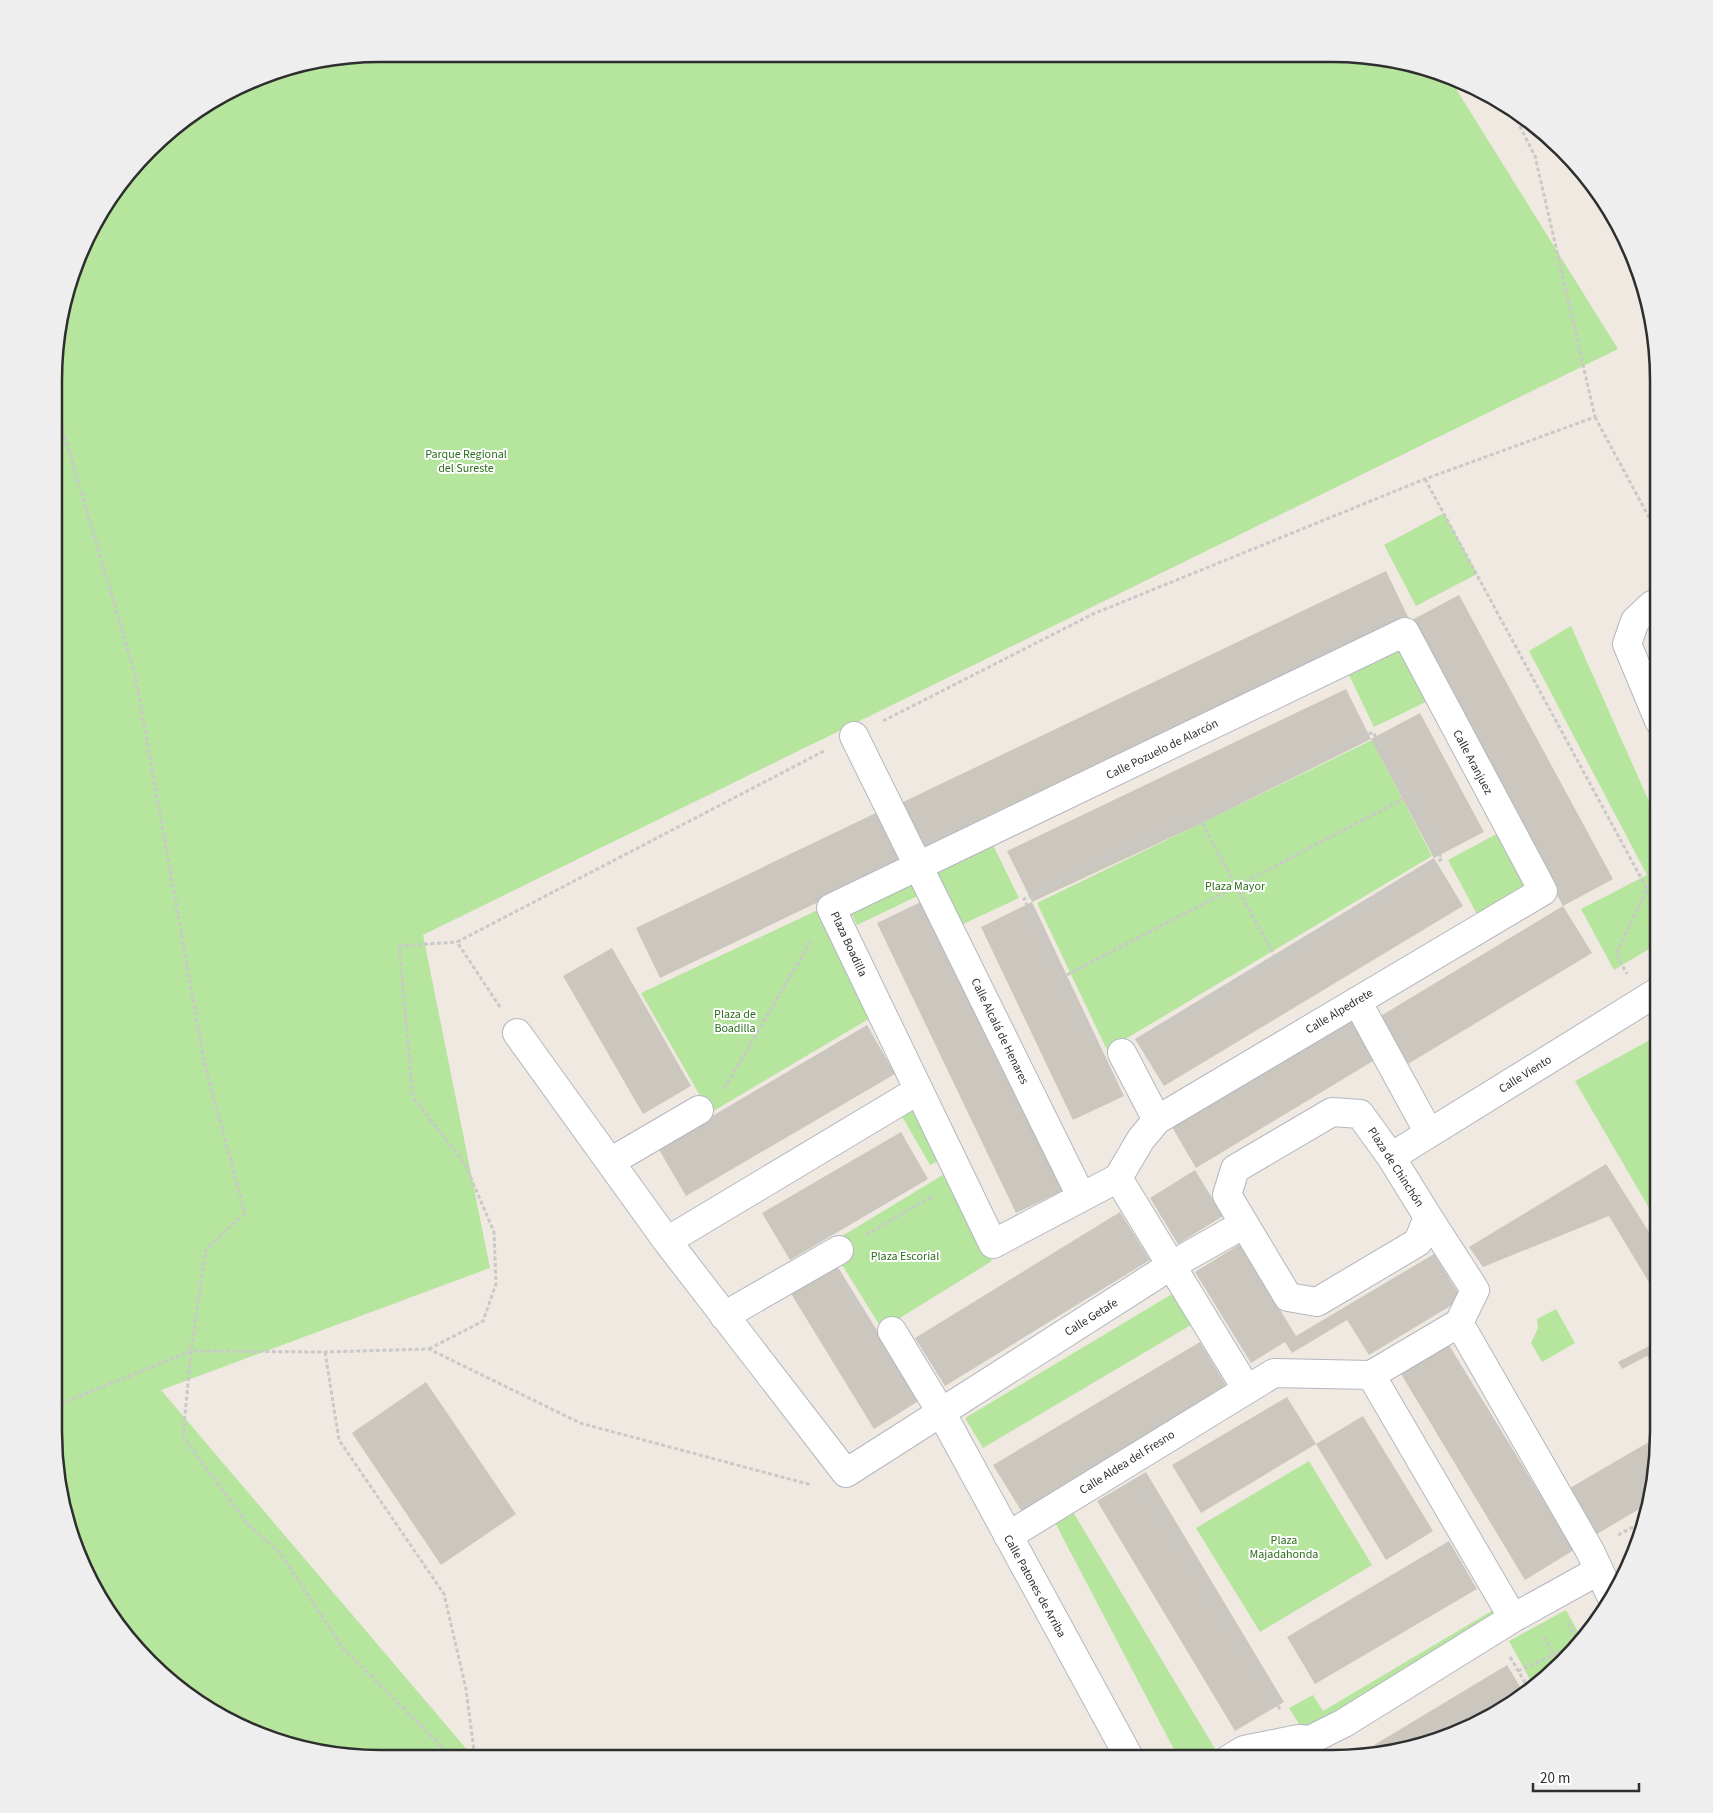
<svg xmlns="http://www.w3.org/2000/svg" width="1713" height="1813" font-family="'Source Sans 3',sans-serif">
	<rect width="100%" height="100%" fill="#efe9e1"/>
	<path fill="#b6e59e" d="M380,54L1375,57L1438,71L1448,76L1618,349L423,935L490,1268L161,1390L475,1759H359L295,1748L217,1716L165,1678L109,1614L71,1538L54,1454L60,317L97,217L165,135L275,71Z
		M1444,513L1477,574L1416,606L1384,545Z
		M1571,626L1659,824V904L1655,906L1659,913V943L1614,970L1581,909L1647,875L1529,651Z
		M1400,639L1430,700L1374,727L1344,665Z
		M1372,740L1432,856L1107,1050L1037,903Z
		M1502,831L1533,889L1479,918L1448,860Z
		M991,841L1019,898L961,925L934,868Z
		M917,882L924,893L857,925L851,913Z
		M820,909L872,1017L710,1113L641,993Z
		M1659,1035V1225L1575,1081Z
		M914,1103L942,1159L930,1165L899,1111Z
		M946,1173L992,1261L882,1329L829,1244Z
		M1172,1294L1191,1325L983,1448L965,1418Z
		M1556,1309L1575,1343L1542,1362L1531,1343L1538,1328L1537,1319Z
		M1309,1461L1372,1565L1260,1632L1196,1528Z
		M1070,1507L1217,1752L1206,1759H1179L1052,1517Z
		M1500,1606L1504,1616L1305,1734L1289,1708L1313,1695L1323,1711Z
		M1566,1610L1583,1641L1534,1687L1509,1641Z
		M1309,1748L1315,1759H1259Z"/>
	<path fill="#cbc7bf" d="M1386,571L1410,621L925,853L901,803Z
		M1459,595L1613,879L1563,906L1410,621Z
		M1346,689L1371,739L1202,823L1032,902L1007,851Z
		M1420,713L1484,832L1434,858L1371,739Z
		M878,812L902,862L660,978L636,928Z
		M1434,858L1463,906L1164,1086L1135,1039Z
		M927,899L1067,1189L1016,1213L877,923Z
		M1032,902L1124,1096L1073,1120L981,927Z
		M1563,906L1592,953L1408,1064L1379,1017Z
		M612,948L691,1086L643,1114L563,976Z
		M1350,1013L1378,1058L1196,1168L1169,1122Z
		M867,1025L895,1074L686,1196L658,1148Z
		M901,1132L928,1179L790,1260L762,1213Z
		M1606,1164L1659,1248V1299L1609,1216L1483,1267L1469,1247Z
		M1195,1170L1223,1216L1178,1244L1150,1198Z
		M1120,1212L1150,1260L945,1386L915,1338Z
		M1240,1244L1296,1336L1434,1254L1462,1299L1369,1355L1347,1320L1292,1353L1285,1342L1251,1363L1195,1272Z
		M836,1264L920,1400L874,1429L790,1292Z
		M1659,1341V1377L1647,1356L1622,1369L1618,1362Z
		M1200,1342L1229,1390L1022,1512L993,1465Z
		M1449,1345L1574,1550L1525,1580L1401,1374Z
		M426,1382L516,1514L441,1565L352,1433Z
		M1287,1397L1316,1444L1363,1416L1433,1531L1386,1560L1316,1444L1201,1513L1172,1465Z
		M1659,1436V1454L1651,1502L1597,1534L1570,1488Z
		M1146,1472L1284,1702L1235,1731L1097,1501Z
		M1449,1541L1477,1589L1315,1684L1287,1637Z
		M1507,1665L1525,1695L1514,1704L1438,1742L1351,1759Z"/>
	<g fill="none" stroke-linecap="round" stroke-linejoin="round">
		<g stroke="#b4b7c1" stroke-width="30">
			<path id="minor" d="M1659,605H1652L1635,621L1627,644L1659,721
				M854,736L1081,1196
				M1357,1001L1429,1133
				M517,1033L667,1241L846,1473L1172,1265L1244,1224
				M1122,1053L1157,1120
				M1332,1112L1360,1114L1391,1157L1428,1217L1418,1242L1317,1302L1288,1297L1227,1195L1235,1169Z
				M1391,1157L1659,991
				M610,1162L699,1110
				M1118,1178L993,1244L831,908L1405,632L1543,891L1157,1120L1141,1139L1118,1178L1246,1388
				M1428,1217L1475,1290L1459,1323L1590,1551L1613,1600
				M667,1241L919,1090
				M724,1316L839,1250
				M892,1331L941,1412L1130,1759
				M1371,1375L1513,1618
				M1008,1536L1274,1373L1371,1375L1459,1323
				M1229,1759L1244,1750L1298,1739L1310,1740L1344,1723L1513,1618L1598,1571"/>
		</g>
		<path stroke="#c9c9c9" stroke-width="3" stroke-dasharray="4 2.5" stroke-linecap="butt" d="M59,417L135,674L205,1066L245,1213L206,1249L191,1351L183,1437L249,1526L280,1553L343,1648L454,1759
			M1595,417L1659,536
			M1425,479L1647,889L1616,954L1627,974
			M883,721L1093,614L1425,479L1595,417L1535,156L1511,109
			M1202,823L1274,955
			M1067,975L1403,799
			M500,1007L457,942L826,750
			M1092,1041L1024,899L1373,732L1442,859L1149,1036
			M724,1089L811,941
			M866,1235L934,1195
			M845,1285L864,1315
			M429,1349L483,1321L496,1284L494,1232L465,1164L413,1097L399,946L457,942
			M325,1352L339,1440L444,1594L466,1689L475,1759
			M55,1406L191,1351L325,1352L429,1349L580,1423L808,1484L812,1483
			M1145,1490L1281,1711
			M1618,1535L1648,1519
			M1568,1623L1578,1643
			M1544,1637L1560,1665
			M1510,1657L1530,1691
			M1518,1671L1578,1643L1580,1646"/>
		<use href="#minor" stroke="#fff" stroke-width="28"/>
	</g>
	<g text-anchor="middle" stroke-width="4" stroke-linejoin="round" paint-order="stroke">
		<g font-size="12" fill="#2c6e1b" stroke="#fff">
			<text x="466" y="458">Parque Regional<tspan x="466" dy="14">del Sureste</tspan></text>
			<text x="1235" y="890">Plaza Mayor</text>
			<text x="735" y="1018">Plaza de<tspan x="735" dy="14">Boadilla</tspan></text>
			<text x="905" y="1260">Plaza Escorial</text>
			<text x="1284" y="1544">Plaza<tspan x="1284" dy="14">Majadahonda</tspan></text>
		</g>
		<g font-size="12" fill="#2e2e2e" stroke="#fff">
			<text transform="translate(1162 749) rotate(-26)" y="4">Calle Pozuelo de Alarcón</text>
			<text transform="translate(1473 762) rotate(62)" y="4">Calle Aranjuez</text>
			<text transform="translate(849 944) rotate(65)" y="4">Plaza Boadilla</text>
			<text transform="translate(1339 1011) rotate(-31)" y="4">Calle Alpedrete</text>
			<text transform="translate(1000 1031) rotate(64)" y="4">Calle Alcalá de Henares</text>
			<text transform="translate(1525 1074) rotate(-32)" y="4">Calle Viento</text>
			<text transform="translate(1396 1167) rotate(57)" y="4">Plaza de Chinchón</text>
			<text transform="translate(1091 1317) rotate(-32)" y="4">Calle Getafe</text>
			<text transform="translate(1127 1462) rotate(-32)" y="4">Calle Aldea del Fresno</text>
			<text transform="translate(1035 1586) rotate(61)" y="4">Calle Patones de Arriba</text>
		</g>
	</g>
	<path d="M0 0H1713V1813H0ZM380 62H1332A318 318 0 0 1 1650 380V1432A318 318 0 0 1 1332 1750H380A318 318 0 0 1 62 1432V380A318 318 0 0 1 380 62Z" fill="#eee" fill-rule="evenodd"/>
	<path fill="none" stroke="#2e2e2e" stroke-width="2.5" d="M380 62H1332A318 318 0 0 1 1650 380V1432A318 318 0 0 1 1332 1750H380A318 318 0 0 1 62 1432V380A318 318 0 0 1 380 62Z"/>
	<path d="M1533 1783v8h106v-8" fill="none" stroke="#2e2e2e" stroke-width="2.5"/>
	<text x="1540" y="1783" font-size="15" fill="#2e2e2e" stroke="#ffffff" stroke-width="4" paint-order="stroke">20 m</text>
</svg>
